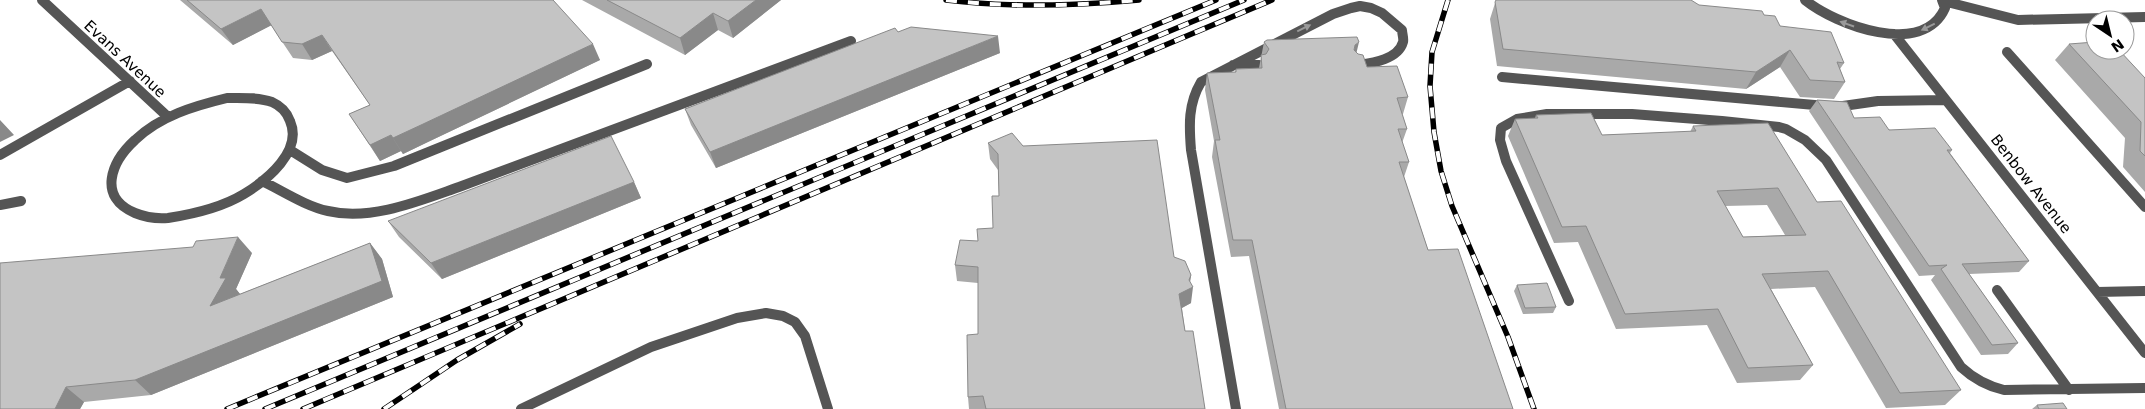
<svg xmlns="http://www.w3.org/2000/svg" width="2145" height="409" font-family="'DejaVu Sans',sans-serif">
	<rect width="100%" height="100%" fill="#fff"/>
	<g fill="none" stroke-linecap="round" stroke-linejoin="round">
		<path stroke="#555" stroke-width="10" d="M42,0L168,117
			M1805,0C1836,25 1923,58 1945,8L1942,0
			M1943,1L2018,20L2145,17
			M1894,34L2145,353
			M2007,52L2145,207
			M1233,65H1259
			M1502,77L1826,106H1843L1878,101L1946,100
			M227,98C242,98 258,97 272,102C281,106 287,112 290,121C303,151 267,180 244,194C221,208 194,214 168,218C157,219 145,217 135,213C97,197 111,162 135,140C160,116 194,106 227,98Z
			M290,150L322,170L347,178L394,166L647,64
			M0,155L130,81
			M262,181C283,191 305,206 328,211C371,221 419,201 459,187L851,41
			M0,205L21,201
			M1997,290L2069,390
			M2097,292L2145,291
			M1569,301L1506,161L1500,140L1501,128L1517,119L1547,114H1632L1722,121L1779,127L1786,129L1805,140L1826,160L1961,367C1974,379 1987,386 2004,390L2145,388
			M521,409L651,347L737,318L766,313L783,316L795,322L805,336L828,409
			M1236,409L1191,150C1189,125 1188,104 1201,82L1333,14L1351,8L1360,6L1371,8L1382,13L1402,30C1402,33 1404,39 1403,42C1398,60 1371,63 1357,65"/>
		<g stroke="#000" stroke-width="5.5">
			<path id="rail" d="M946,0C1011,8 1074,6 1139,0
				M1448,0L1432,52L1430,86L1434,132L1441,171L1452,206L1508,337L1534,409
				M227,409L1216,0
				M265,409L1244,0
				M303,409L1272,0
				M384,409L457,360L520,324"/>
		</g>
		<use href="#rail" stroke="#fff" stroke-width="4" stroke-dasharray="11" stroke-linecap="butt"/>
	</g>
	<path fill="#a9a9a9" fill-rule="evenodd" d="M180,0H553L600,60L430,141L403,154L401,151L380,161L349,114L370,105L332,51L312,60L293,58L271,25L233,45Z
		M582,0H781L733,38L718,30L685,55Z
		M1496,0L1764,15L1780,26L1844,63L1840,69L1845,82L1834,99L1800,97L1780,67L1746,89L1497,66L1490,19Z
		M898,32L1000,53L716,168L691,125L685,109Z
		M1264,42L1356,52L1367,67L1408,97L1403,114H1402L1407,129L1402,143L1409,162L1404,177L1428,250L1513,409H1279L1249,256L1231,257L1212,157L1214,141L1205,90L1207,73L1235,72L1236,69L1259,68Z
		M2069,44L2145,78V192L2123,167L2125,138L2055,60Z
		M1817,100L1854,118L1952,150L1950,153L2029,261L2019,272L1969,274L2018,343L2008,354L1981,355L1931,280L1935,275L1919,276L1809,111Z
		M1536,115L1602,135L1690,132L1693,126L1817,202L1961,390L1945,405L1886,408L1815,287L1771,289L1813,365L1800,380L1737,383L1707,325L1616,329L1578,242L1554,243L1508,136L1515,119L1535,118ZM1767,205L1785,235L1743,237L1725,206Z
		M988,143L1023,146L1174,257L1191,275L1190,282L1191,303L1182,308L1185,331L1205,409H969L968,397L978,334V283L957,281L955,265L978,241L993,228L999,196L998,170L990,159Z
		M634,182L641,198L442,279L399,237L388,221Z
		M370,243L382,259L393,297L151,395L84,402L80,409H0L252,253L236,289L240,294Z
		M1517,285L1556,307L1553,313L1523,314L1514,291Z
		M2037,405L2067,409H2032Z"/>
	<path fill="#898989" d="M756,0H781L733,38L728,21Z
		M261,9L272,25L233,45L221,29Z
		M713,13L718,30L685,55L680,38Z
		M322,35L332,51L312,60L302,44Z
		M998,36L1000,53L716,168L710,152Z
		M1359,42L1355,59L1351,62L1355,45Z
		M593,44L600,60L430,141L403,154L393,138Z
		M1790,50L1780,67L1746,89L1756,72Z
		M0,120L14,135L0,142Z
		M391,135L401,151L380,161L370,145Z
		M634,182L641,198L442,279L431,263Z
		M238,237L252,253L236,289L240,294L210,306L220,278Z
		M370,243L382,259L393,297L151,395L135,380Z
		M1191,275L1189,289L1193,287L1191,303L1178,310L1179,294L1189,280Z
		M66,387L84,402L80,409H55Z"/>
	<path fill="#c4c4c4" stroke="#898989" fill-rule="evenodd" d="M187,0H553L593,44L421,125L393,138L391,135L370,145L349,114L370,105L322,35L302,44L282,42L261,9L221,29Z
		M607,0H756L728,21L713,13L680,38Z
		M1496,0H1691L1699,5L1762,11L1764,15L1775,16L1780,26L1831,32L1844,63L1837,62L1845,82L1810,80L1790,50L1756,72L1503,49L1495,2Z
		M911,27L998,36L710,152L685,109L895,28L898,32Z
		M1357,37L1359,42L1355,45L1354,50L1358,54L1363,55L1367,67L1397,66L1408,97L1397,98L1407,129H1398L1409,162H1399L1428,250L1458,249L1513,409H1286L1252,240H1233L1215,140H1220L1207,73L1236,72V69L1262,68L1261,55L1266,54L1269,49L1264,42L1267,40Z
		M2095,42V50H2119L2145,78V156L2140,151L2141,122L2069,44Z
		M1817,100L1847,102L1854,118L1880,117L1889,130L1935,128L1952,150H1947L2029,261L1962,264L2018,343L1992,345L1941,269L1947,265L1929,266Z
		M1591,113L1602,135L1696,131L1693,126L1768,123L1817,202L1841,201L1961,390L1900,393L1828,271L1762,274L1813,365L1748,368L1718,309L1625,314L1586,226L1562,227L1515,119L1538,118L1536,115ZM1778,188L1806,235L1743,237L1717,191Z
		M1012,133L1023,146L1157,140L1174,257L1185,261L1191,275L1189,280L1193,287L1179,294L1185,331H1193L1205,409H986L983,396L968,397L967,335L978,334V267L955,265L960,240L978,241L977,229L993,228L992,196H999L998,154L988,143Z
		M611,136L634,182L431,263L388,221Z
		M238,237L220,278H226L210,306L370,243L382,281L135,380L66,387L55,409H0V263L193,247L196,241Z
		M1547,283L1556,307L1525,308L1517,285Z
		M2063,403L2067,409H2039L2037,405Z"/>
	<defs><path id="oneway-solid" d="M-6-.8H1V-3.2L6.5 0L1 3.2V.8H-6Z" transform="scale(1.25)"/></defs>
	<g fill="#999">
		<use href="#oneway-solid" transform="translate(1847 24) rotate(-161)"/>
		<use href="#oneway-solid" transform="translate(1928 27) rotate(154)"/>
		<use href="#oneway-solid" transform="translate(1304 28) rotate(-26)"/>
	</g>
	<g text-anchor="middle" stroke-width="4.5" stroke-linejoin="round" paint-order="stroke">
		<g font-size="15" fill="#000" stroke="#fff">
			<text transform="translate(125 59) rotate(43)" y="5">Evans Avenue</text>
			<text transform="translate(2031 184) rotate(52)" y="5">Benbow Avenue</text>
		</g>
	</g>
	<g transform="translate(2110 35) rotate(145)"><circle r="24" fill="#ffffff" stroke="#999999"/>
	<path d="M0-4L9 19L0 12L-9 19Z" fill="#000000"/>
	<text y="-8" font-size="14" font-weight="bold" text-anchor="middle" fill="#000000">N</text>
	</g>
</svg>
